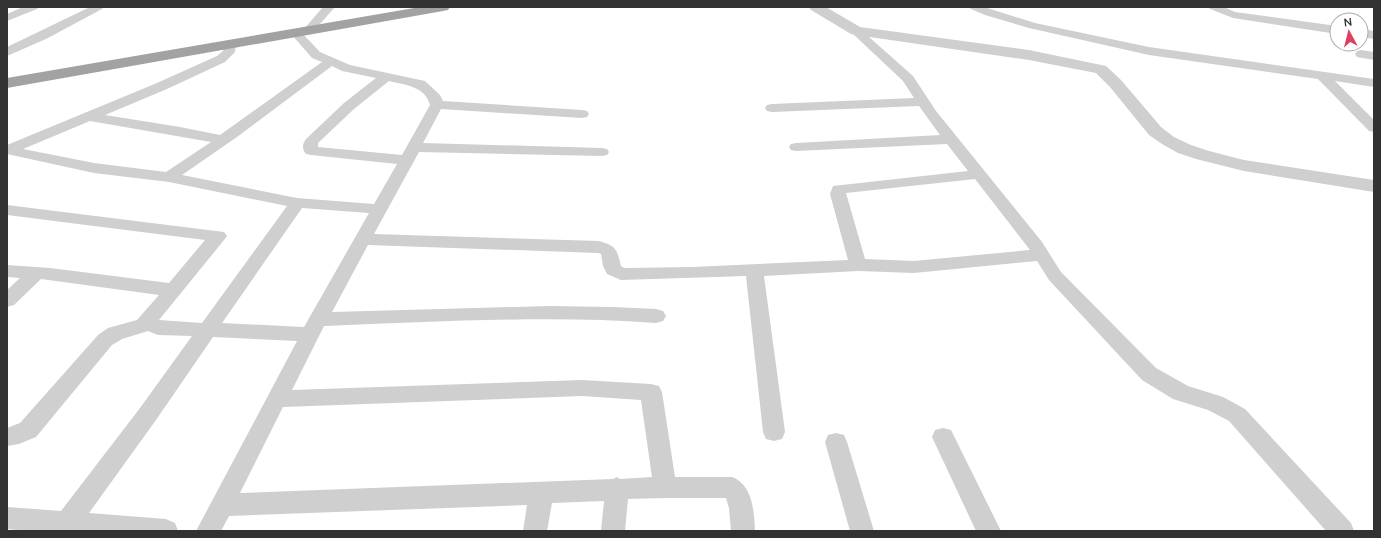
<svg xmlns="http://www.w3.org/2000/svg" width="1381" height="538" font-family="Mulish,sans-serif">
	<rect width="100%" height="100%" fill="#fff"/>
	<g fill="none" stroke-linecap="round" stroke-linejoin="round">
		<path fill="#cfcfcf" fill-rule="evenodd" d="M23,7H39L37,9L7,21V14Z
			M90,7H104L102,9L46,39L7,56V47Z
			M323,7H335L312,33H304L302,31L304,29Z
			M969,7H984L1035,23L1149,47L1374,79V87L1335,81L1374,120V132L1369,131L1318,79L1149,55L1029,28L985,15L971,9Z
			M1208,7H1224L1235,12L1337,26V34L1233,18L1210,9Z
			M856,27L860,29L913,76L936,111L1042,242L1061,272L1156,368L1188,386L1223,397L1245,409L1351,523L1354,531H1326L1229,421L1208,410L1173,399L1142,380L1049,280L1037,261L914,273L858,271L764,276L785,432L782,439L774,441L766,439L763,432L746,276L621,280L607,274L603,266L601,254L598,253L368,245L332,312L549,306L613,307L656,309L663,311L666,316L663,321L656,323C546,315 434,322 324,326L292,390L582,380L651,384L659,386L662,392L675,477H732C753,485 754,511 755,531H731L729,508L726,498H665L628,499L625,531H601L604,501L552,503L547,531H523L527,505L229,516L221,531H196L297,341L213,337L156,420L89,513L166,519L175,523L178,531H28L7,529V507L61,511L140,408L192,336L158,335L148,331L122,339L112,345L36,437L19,444L7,446V428L20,423L98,335L108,328L137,320L159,295L41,279L14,305L7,307V290L20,278L7,277V265L50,268L169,283L205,240L7,215V205L224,232L227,236L224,240L159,320L202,323L287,206L169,182L94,173L7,154V145L157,83L217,56L223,51L226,42H234L236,45L235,52L225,62L167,89L105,115L180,127L220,135L322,62L312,58L292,35L290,33L292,31H300L320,52L350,65L425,81L440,95L443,101L582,110L587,111L589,114L587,117L582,118L441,109L423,143L602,148L607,149L609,152L607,155L602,156L419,152L374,234L599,241C617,246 617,250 621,266L624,268L692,267L848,260L830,194L833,186L968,171L947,144L796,151L791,150L789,147L791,144L796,143L940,135L919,106L772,112L767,111L765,108L767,105L772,104L914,98L903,81L852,33L850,31L852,29ZM332,66L342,71L376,78L344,103L306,139C302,144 302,149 306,154L311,155L397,164L374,204L297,198L182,175L237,137ZM389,81C405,85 425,86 430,105L402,155L318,147V143L354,109ZM90,121L211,142L166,172L94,163L23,149ZM975,179L1030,250L914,261L865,259L846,193ZM302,208L369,213L304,327L222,323ZM582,396L641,400L652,477L620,479L617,477L613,479L240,493L283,407Z
			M1361,29L1374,31V39L1361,37Z
			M1361,50L1374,52V60L1357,57L1355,54L1357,51Z
			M943,428L951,430L1001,531H976L932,437L935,430Z
			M836,433L844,435L847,442L874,531H850L825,442L828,435Z"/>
		<path fill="#cfcfcf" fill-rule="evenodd" d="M809,7H826L860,27L1029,50L1106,66L1121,80L1161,127L1174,137L1191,145L1209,151L1244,160L1374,180V192L1244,171L1196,159L1178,153L1162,144L1149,135L1110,87L1096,73L1029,60L856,35L851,34L811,10Z"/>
		<path fill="#a2a2a2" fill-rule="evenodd" d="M420,7H450L448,10L443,11L7,88V78Z"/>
	</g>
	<rect width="1381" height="538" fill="none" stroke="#323232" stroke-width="16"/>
	<g transform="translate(1349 32) rotate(353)"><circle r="19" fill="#ffffff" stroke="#adadad"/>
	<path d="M0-3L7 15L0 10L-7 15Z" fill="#dc425f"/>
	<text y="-6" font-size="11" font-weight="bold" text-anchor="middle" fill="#323232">N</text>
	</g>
</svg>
